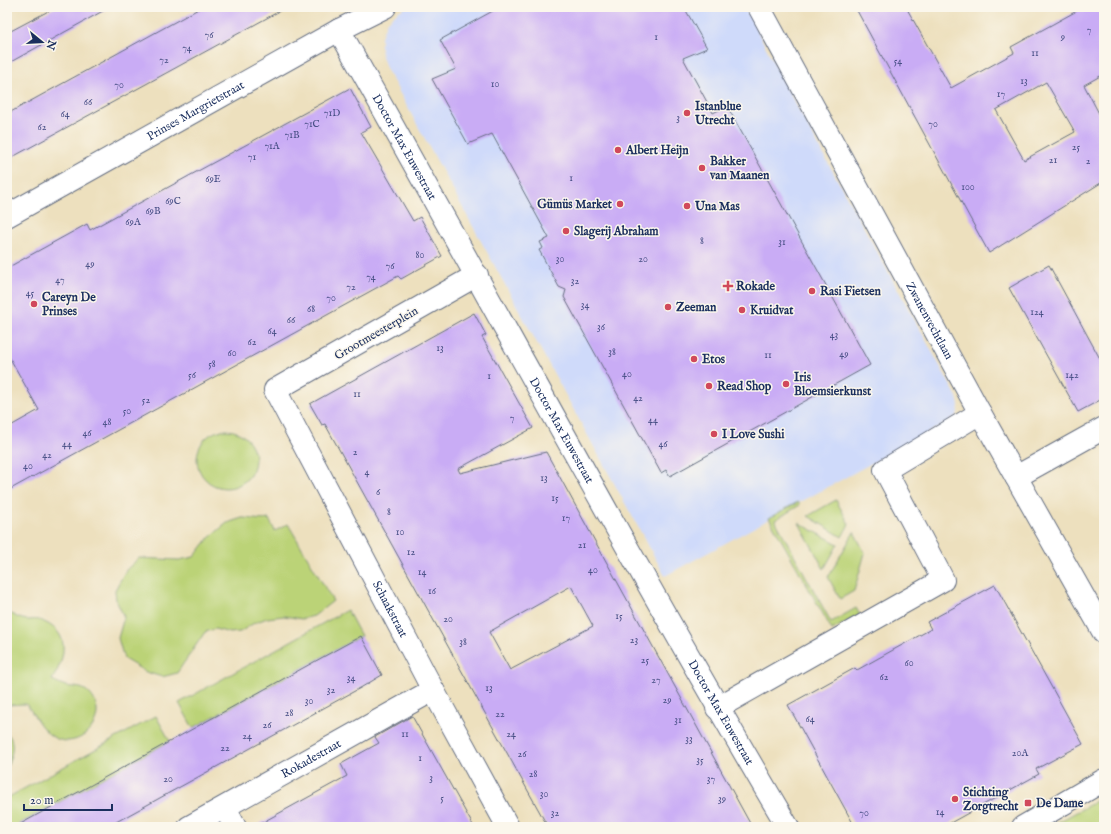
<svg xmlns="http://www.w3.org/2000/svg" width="1111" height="834" font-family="'IM FELL English',serif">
	<rect width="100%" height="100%" fill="#fbf7ec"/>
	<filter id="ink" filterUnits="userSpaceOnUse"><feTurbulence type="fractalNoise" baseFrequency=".025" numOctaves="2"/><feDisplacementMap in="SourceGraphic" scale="8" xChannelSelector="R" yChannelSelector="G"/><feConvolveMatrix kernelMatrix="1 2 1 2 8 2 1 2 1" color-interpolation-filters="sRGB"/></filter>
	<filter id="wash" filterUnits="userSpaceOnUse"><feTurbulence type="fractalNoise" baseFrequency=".012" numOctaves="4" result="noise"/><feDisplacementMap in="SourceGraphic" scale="16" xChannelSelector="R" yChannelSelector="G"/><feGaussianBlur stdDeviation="0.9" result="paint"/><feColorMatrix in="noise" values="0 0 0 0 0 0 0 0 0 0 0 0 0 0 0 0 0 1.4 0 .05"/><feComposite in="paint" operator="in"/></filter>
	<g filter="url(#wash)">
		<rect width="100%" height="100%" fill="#ede0be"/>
		<path fill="#cfdafa" d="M407,7H745L788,90L957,397L959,406L957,415L949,421L665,576L386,68L381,53V37L387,21L399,11Z"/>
		<path fill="#bbd377" stroke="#6b816a" d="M197 459a29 29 0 1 1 58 0a29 29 0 1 1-58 0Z
			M836,500L849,524L842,537L808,516Z
			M798,502L800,505L775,520L831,622L856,608L860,615L832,630L769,518Z
			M242,518C252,518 260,521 269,519L275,531L288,524L333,601L314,616L302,619L284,616L267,618L254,623L240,632L230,633L215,629L205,632L177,673L162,677L146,672L124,659L118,638L124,617L116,600L115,590L126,570L139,558L179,560L194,557L209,538L227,523Z
			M799,523L838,544L824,569Z
			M854,532L865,553L854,591L840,599L828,577Z
			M347,610L361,636L193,728L179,703Z
			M7,611C13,615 19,619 27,620C31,620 35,619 39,620C72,631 66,657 52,680C57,682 62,685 66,686C75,688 82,686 89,693C112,716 81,753 53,737C40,729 36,716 26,704L7,705Z
			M156,716L170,741L14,827H7V798Z
			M7,733C16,742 12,755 7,767Z
			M1104,797V827H1049Z"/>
		<g id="blocks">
			<path fill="#c9acf5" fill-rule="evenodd" d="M56,7H110L7,64V33Z
				M202,7H287L7,160V114Z
				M500,7H684L707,48L683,58L713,113L727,106L870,365L670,476L666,470L661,473L564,297L566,290L559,287L539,250L543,248L540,242L549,238L492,134L468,144L432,79L456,69L440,40Z
				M855,7H906L951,88L1014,53L1011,47L1084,7H1104V74L1084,85L1104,123V181L989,253ZM1046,82L1075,132L1024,160L996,110Z
				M350,88L371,127L361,132L413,221L420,217L442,256L401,279L398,276L7,491V428L39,410L7,353V268L87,224L90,230Z
				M1049,265L1104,366V398L1078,412L1009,288Z
				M474,313L486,335L482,337L533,428L458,469L460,473L546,452L752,827H548L325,424L322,425L310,404ZM571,586L593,626L510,670L489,632Z
				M995,585L1083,744L1036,769L1039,774L943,827H855L788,705L855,668L857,670L931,629L927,622Z
				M361,636L382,675L362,687L107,827H15Z
				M412,716L474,827H254L347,776L341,764L379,743L375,737Z"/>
		</g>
	</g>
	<g filter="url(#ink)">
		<use href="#blocks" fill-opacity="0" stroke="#646d80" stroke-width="1"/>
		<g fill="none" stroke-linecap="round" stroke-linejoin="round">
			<g stroke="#646d80" stroke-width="24">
				<g id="minor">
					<path id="s1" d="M759,7L980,413L1104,633"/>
					<path id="s2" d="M339,30C489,296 633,565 788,827"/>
					<path id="s3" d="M7,216L339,30L385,7"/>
					<path id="s4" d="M477,275L275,390L433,690L508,827"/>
					<path d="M1016,477L1104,428"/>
					<path d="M717,708L943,580L885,470L980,413"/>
					<path d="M225,808L235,827"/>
					<path id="s5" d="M189,827L433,690"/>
				</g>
			</g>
			<g stroke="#646d80" stroke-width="24">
				<path id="tertiary" d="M1023,827L1104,780"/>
			</g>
			<use href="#minor" stroke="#fff" stroke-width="22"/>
			<use href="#tertiary" stroke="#fff" stroke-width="22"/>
		</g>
	</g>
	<g fill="#d1495b" stroke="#fbf7ec" stroke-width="1.5">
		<circle cx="687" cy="113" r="4"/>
		<circle cx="618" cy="150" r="4"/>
		<circle cx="702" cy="168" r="4"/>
		<circle cx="620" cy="204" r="4"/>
		<circle cx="687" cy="206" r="4"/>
		<circle cx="566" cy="231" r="4"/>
		<path d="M726 280h4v4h4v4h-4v4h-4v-4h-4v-4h4z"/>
		<circle cx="812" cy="291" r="4"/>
		<circle cx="34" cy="304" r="4"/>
		<circle cx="668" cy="307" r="4"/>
		<circle cx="742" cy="310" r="4"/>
		<circle cx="694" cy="359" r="4"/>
		<circle cx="786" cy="384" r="4"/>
		<circle cx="709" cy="386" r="4"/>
		<circle cx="714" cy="434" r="4"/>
		<circle cx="955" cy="799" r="4"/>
		<rect x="1024" y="799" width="8" height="8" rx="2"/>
	</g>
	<g text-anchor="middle" stroke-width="3" stroke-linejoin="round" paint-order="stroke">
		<g font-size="10" fill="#464e84">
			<text x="1089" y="33">7</text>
			<text x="209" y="38">76</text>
			<text x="656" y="40">1</text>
			<text x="1063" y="40">9</text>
			<text x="187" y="51">74</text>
			<text x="1035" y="56">11</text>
			<text x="164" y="63">72</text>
			<text x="898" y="64">54</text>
			<text x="1024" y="84">13</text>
			<text x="495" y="87">10</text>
			<text x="119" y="88">70</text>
			<text x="1001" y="97">17</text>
			<text x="88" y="105">66</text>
			<text x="332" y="116">71D</text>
			<text x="65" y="117">64</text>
			<text x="678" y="121">3</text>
			<text x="312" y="127">71C</text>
			<text x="933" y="127">70</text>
			<text x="42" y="130">62</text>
			<text x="292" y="138">71B</text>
			<text x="272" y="149">71A</text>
			<text x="1076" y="150">25</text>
			<text x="252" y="160">71</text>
			<text x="1053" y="163">21</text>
			<text x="1088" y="164">2</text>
			<text x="571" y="181">1</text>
			<text x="213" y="182">69E</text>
			<text x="968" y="190">100</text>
			<text x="173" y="204">69C</text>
			<text x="153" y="214">69B</text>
			<text x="133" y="225">69A</text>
			<text x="702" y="244">8</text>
			<text x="782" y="245">31</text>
			<text x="420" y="258">80</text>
			<text x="560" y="262">30</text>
			<text x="643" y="262">20</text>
			<text x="90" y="267">49</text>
			<text x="390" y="269">76</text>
			<text x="371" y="280">74</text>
			<text x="60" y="283">47</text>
			<text x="575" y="284">32</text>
			<text x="351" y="290">72</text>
			<text x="30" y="296">45</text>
			<text x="331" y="301">70</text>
			<text x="585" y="308">34</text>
			<text x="311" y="312">68</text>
			<text x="1037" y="315">124</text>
			<text x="291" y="323">66</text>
			<text x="601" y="330">36</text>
			<text x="272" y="334">64</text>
			<text x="834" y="338">43</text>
			<text x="252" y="345">62</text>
			<text x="440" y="351">13</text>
			<text x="612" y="355">38</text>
			<text x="232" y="356">60</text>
			<text x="844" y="357">49</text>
			<text x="768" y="358">11</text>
			<text x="212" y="367">58</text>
			<text x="627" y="377">40</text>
			<text x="192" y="378">56</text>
			<text x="1072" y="378">142</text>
			<text x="489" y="379">1</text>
			<text x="357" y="397">11</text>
			<text x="638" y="401">42</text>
			<text x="146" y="403">52</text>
			<text x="127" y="414">50</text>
			<text x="512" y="421">7</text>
			<text x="653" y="423">44</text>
			<text x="107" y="425">48</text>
			<text x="87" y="436">46</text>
			<text x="67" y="447">44</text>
			<text x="663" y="447">46</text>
			<text x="355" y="455">2</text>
			<text x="47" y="458">42</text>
			<text x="28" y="469">40</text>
			<text x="367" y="475">4</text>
			<text x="544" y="481">13</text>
			<text x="378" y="495">6</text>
			<text x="555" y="501">15</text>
			<text x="389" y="515">8</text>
			<text x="566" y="521">17</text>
			<text x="400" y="535">10</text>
			<text x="582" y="548">21</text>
			<text x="411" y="555">12</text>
			<text x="593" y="573">40</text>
			<text x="422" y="575">14</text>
			<text x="432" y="594">16</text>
			<text x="619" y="619">15</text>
			<text x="448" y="622">20</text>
			<text x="634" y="643">23</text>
			<text x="463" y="645">38</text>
			<text x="645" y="663">25</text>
			<text x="909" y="666">60</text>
			<text x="884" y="680">62</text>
			<text x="351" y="681">34</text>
			<text x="656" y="683">27</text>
			<text x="489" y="691">13</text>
			<text x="331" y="693">32</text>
			<text x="667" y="703">29</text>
			<text x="309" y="704">30</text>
			<text x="289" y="716">28</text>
			<text x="500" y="717">22</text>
			<text x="810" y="722">64</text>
			<text x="678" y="723">31</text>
			<text x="267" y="728">26</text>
			<text x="405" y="737">11</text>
			<text x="511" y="737">24</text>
			<text x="247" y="739">24</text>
			<text x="689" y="742">33</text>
			<text x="225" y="751">22</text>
			<text x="1020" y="756">20A</text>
			<text x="522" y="757">26</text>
			<text x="420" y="761">1</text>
			<text x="700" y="763">35</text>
			<text x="533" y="777">28</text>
			<text x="431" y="781">3</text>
			<text x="168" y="782">20</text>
			<text x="711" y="782">37</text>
			<text x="544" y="797">30</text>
			<text x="442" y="801">5</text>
			<text x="722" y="802">39</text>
			<text x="940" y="815">14</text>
			<text x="555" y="816">32</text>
			<text x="864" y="816">70</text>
		</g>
		<g font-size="12" font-weight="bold" fill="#1b2f5e" stroke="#fbf7ec" text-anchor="start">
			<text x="695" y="110">Istanblue<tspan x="695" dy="14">Utrecht</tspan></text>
			<text x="626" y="154">Albert Heijn</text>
			<text x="710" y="165">Bakker<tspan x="710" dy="14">van Maanen</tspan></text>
			<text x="612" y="208" text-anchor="end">Gümüs Market</text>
			<text x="695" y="210">Una Mas</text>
			<text x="574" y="235">Slagerij Abraham</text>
			<text x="736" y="290">Rokade</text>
			<text x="820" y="295">Rasi Fietsen</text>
			<text x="42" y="301">Careyn De<tspan x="42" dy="14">Prinses</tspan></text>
			<text x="676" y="311">Zeeman</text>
			<text x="750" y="314">Kruidvat</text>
			<text x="702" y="363">Etos</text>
			<text x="794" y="381">Iris<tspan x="794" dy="14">Bloemsierkunst</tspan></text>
			<text x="717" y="390">Read Shop</text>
			<text x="722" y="438">I Love Sushi</text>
			<text x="963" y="796">Stichting<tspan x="963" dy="14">Zorgtrecht</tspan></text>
			<text x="1036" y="807">De Dame</text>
		</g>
		<g font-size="12" fill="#1b2f5e" stroke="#fbf7ec">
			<text dy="4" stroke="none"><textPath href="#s3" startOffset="216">Prinses Margrietstraat</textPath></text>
			<text dy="4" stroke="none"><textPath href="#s2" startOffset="134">Doctor Max Euwestraat</textPath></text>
			<text dy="4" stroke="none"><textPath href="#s1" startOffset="357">Zwanenvechtlaan</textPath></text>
			<text transform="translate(376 333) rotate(-30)" y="4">Grootmeesterplein</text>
			<text dy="4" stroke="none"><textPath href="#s2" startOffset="458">Doctor Max Euwestraat</textPath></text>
			<text dy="4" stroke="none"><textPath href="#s4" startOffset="480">Schaakstraat</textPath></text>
			<text dy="4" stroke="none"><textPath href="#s2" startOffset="782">Doctor Max Euwestraat</textPath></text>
			<text dy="4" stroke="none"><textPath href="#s5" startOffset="140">Rokadestraat</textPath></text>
		</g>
	</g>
	<rect width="1111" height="834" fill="none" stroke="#fbf7ec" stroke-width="24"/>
	<g transform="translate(42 42) rotate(108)" stroke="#fbf7ec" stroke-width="3" paint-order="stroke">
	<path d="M0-3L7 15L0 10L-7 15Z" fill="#1b2f5e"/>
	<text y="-6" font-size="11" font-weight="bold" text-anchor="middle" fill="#1b2f5e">N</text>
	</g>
	<path d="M24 804v6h88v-6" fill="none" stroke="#1b2f5e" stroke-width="2"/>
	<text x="30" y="804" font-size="12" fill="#1b2f5e" stroke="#fbf7ec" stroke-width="3" paint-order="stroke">20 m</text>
</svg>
